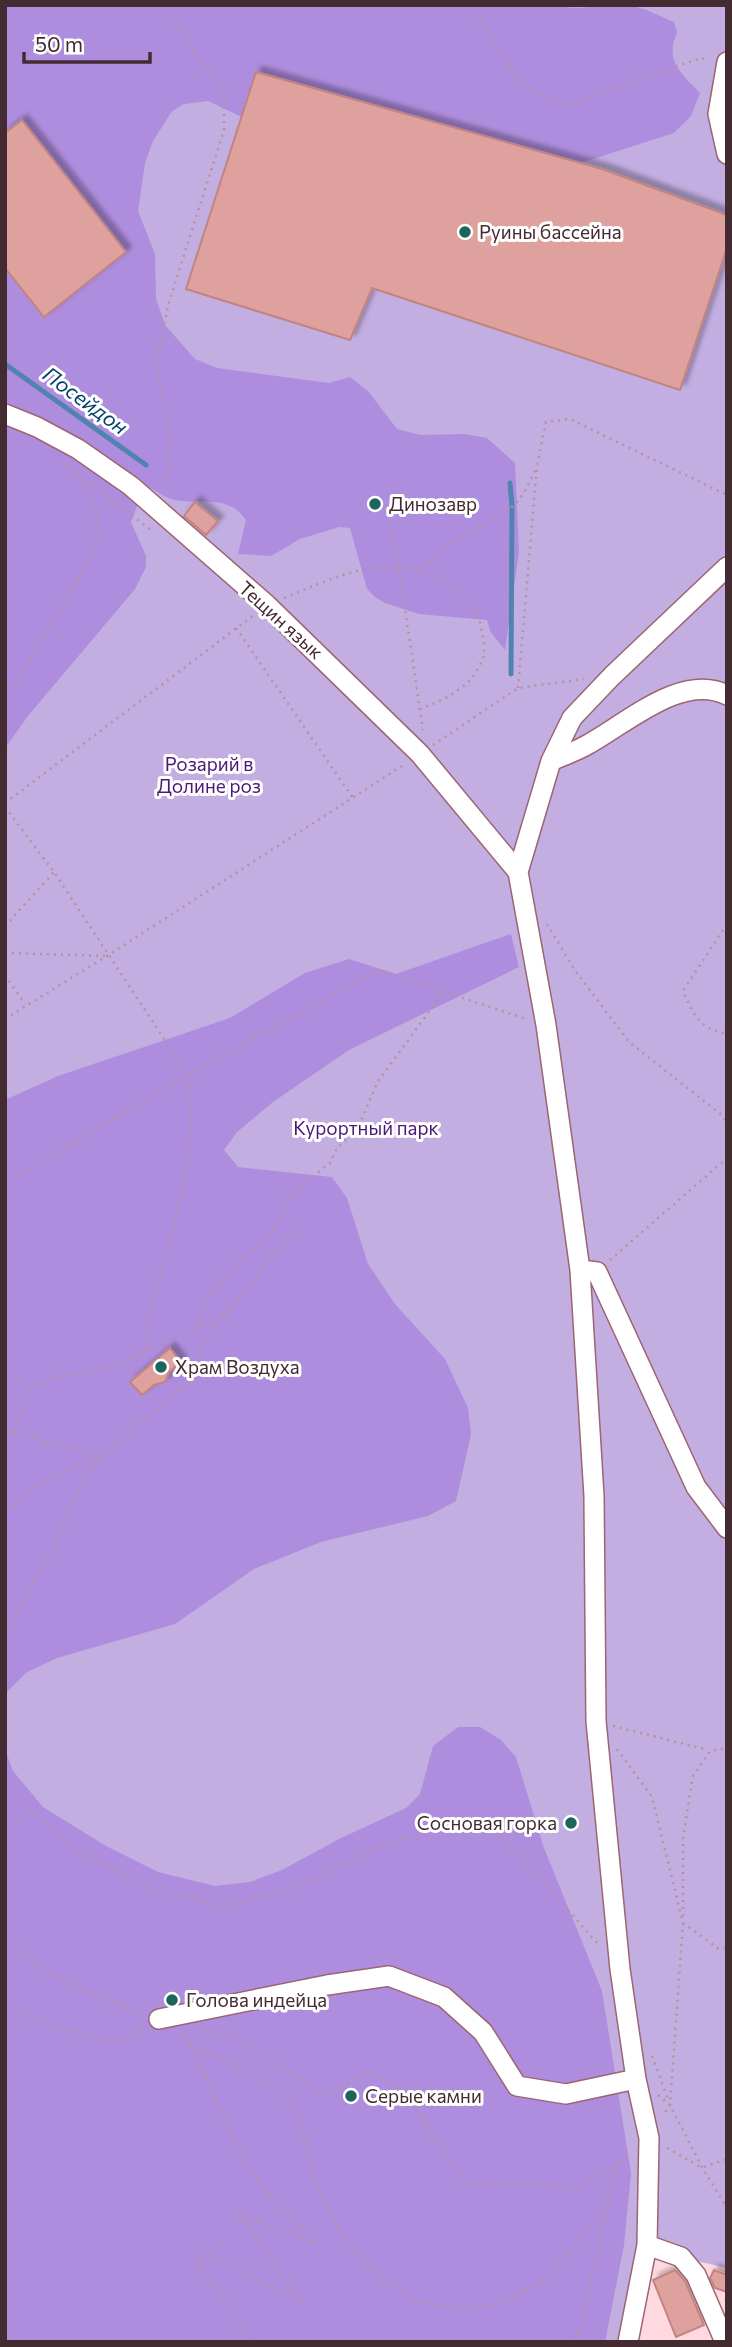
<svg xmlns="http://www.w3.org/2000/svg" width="732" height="2347" font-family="Commissioner,sans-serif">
	<defs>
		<filter id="shadow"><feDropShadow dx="5.5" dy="-5.5" stdDeviation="2" flood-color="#0004"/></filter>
	</defs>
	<rect width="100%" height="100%" fill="#ffd8e0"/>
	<path fill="#c2aee1" d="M5,5H727V2268L653,2251L638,2342H5Z"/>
	<path fill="#af8dde" d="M5,5H558C579,13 608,1 631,6C646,8 661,17 674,22L677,33C664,61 682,74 700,93L691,116L674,133L565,168L261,126L208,101L184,104L172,111L153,141L145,163L138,211L155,254L156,299L165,325L195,359L217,368L329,383L350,377L368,391L397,429L420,435L465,434L487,438L515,463L519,552L505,650L490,631L487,620L419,614L385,603L375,597L367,589L350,528L339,527L300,539L271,556L238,554L246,520C227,493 201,505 175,500C165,498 154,489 145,485L131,522L146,556V567L135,589L28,716L5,748Z
		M511,934L519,967L349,1050L273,1102L237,1132L224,1150L238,1167L332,1177L347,1198L368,1264L395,1304L445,1359L468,1408L471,1434L456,1501L428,1516L321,1542L254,1569L175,1624L57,1658L27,1672L5,1694V1100L58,1076L230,1018L305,973L349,959L396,974Z
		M458,1727H480L501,1740L516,1757L544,1848L602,1991L631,2173L624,2245L605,2342H5V1750L13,1771L43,1807L106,1846L158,1872L215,1886L250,1882L282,1870L341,1838L406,1808L420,1794L433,1746Z"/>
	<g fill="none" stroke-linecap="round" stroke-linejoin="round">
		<path stroke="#5183b0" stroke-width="5" d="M5,364L146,465
			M510,483L512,506L511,674"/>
	</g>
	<path fill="#dfa19d" stroke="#c18581" stroke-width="2" filter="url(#shadow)" d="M256,72L602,169L727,215V248L680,390L372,288L350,340L186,289Z
		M22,120L126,252L44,317L5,268V133Z
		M195,502L218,521L206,535L184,516Z
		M170,1348L181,1362L169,1372L165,1382L154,1385L142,1395L130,1382Z
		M675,2270L685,2281L704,2325L676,2337L653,2280Z
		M714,2270L727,2275V2292L715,2288L710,2278Z"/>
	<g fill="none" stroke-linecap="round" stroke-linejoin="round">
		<g stroke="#9d6473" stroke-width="22">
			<path id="minor" d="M727,62L718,114L727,154
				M5,414L37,427L78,449L131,486L267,605L420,754L518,872
				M551,761C562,756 574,752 585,746C625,725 681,672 727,695
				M580,1270L597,1272L696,1487L727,1528
				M159,2019L327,1985L389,1976L444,1997L483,2032L517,2086L566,2094L636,2079
				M647,2245L681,2257L696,2275L725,2342
				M628,2342L647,2245L649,2138L636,2079L620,1969L596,1721L594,1496L580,1270L546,1025L518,872L551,761L572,718L612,676L727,567"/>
		</g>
		<path stroke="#b4939a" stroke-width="2.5" stroke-dasharray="2 5" stroke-linecap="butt" d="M474,5L480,19L517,77L543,99L578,105L611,88L701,58L709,60
			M65,464L151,530
			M159,486L170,471V427L156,365L169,302L224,130V88L194,52L167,5
			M386,508L399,569L423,730
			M419,570C436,557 452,541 471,531C487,522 504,516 517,502C525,494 530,480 536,469
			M284,598C329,580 367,559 418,571C432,574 461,587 469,598C479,610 485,640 484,655C483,662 473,677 468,682C455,695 437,702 421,709
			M236,628L353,798
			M518,688L537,466L546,422L570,419L727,495
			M5,699L87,564L99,528L92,498L74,471
			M433,745L518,688L584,679
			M5,803L254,615
			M5,807L54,872L188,1075L191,1129L184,1181L172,1234L150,1313L144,1352
			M547,924L574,969L629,1042L723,1116L727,1125
			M727,924L683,991C694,1015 698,1028 727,1034
			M5,926L54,872
			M5,953L107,956
			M5,975L25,1004
			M5,1019L107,956L405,764
			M5,1183L188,1075L379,970L526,1019
			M610,1260L727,1158
			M197,1328L204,1300L246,1255L275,1230L289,1196L330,1163L337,1148L357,1130L378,1081L443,993
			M5,1432L13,1431L96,1457
			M5,1440L13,1431L30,1390L53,1377L85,1374L120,1364L227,1312L304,1219
			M5,1518C30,1483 60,1472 99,1458
			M5,1632L57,1542L78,1490L99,1458L191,1381L205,1339L227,1312
			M613,1726L708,1750
			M617,1749L652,1797L683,1923L670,2105L663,2116
			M5,1784L67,1844L149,1889L223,1906L296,1887L389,1843L458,1822L495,1832L550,1889L598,1944
			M683,1916V1838L693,1776L710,1751L727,1748
			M683,1923L719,1949L727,1947
			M5,1938L37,1965L90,1994L142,2013
			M5,2006L50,2025L115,2043L144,2027
			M203,2029L241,2038L323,2096L369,2072L408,2092L433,2137L468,2183L579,2187L618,2164L631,2153
			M184,2033L248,2167L313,2243L236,2212L302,2302L204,2252L196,2262L253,2342
			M189,2043L283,2092L296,2108L315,2180L337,2227L377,2276L419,2302L462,2309L498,2305L538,2285L574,2247L612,2192
			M652,2056L669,2102
			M658,2095L670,2105L702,2167L727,2208
			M667,2148L701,2167
			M704,2167L727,2159
			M567,2342L579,2331L618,2164
			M577,2342L579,2331"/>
		<use href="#minor" stroke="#fff" stroke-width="19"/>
	</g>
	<g fill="#1b655c" stroke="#fff" stroke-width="2.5">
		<circle cx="465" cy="232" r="7"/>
		<circle cx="375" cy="504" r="7"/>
		<circle cx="161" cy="1367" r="7"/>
		<circle cx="571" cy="1823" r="7"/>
		<circle cx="172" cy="2000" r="7"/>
		<circle cx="351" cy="2096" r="7"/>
	</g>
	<g text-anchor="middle" stroke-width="6" stroke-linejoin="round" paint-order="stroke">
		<g font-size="19" fill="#432b31" stroke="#fff" text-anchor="start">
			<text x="479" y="239">Руины бассейна</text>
			<text x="389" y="511">Динозавр</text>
			<text x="175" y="1374">Храм Воздуха</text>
			<text x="557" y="1830" text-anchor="end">Сосновая горка</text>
			<text x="186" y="2007">Голова индейца</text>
			<text x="365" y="2103">Серые камни</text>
		</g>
		<g font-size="19" fill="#432b31" stroke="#fff">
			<text transform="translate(281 620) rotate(42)" y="7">Тещин язык</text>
		</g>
		<g font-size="19" fill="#4a1877" stroke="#fff">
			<text x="209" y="771">Розарий в<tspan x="209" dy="22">Долине роз</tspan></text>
			<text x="366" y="1135">Курортный парк</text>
		</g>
		<g font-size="21" font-style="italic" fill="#00446c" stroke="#fff">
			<text transform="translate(85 401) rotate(36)" y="7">Посейдон</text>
		</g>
	</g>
	<rect width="732" height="2347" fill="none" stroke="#432b31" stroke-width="14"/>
	<path d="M24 52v10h126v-10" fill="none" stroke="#432b31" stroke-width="3.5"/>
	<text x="35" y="52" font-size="21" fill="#432b31" stroke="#ffffff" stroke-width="5" paint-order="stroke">50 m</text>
</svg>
